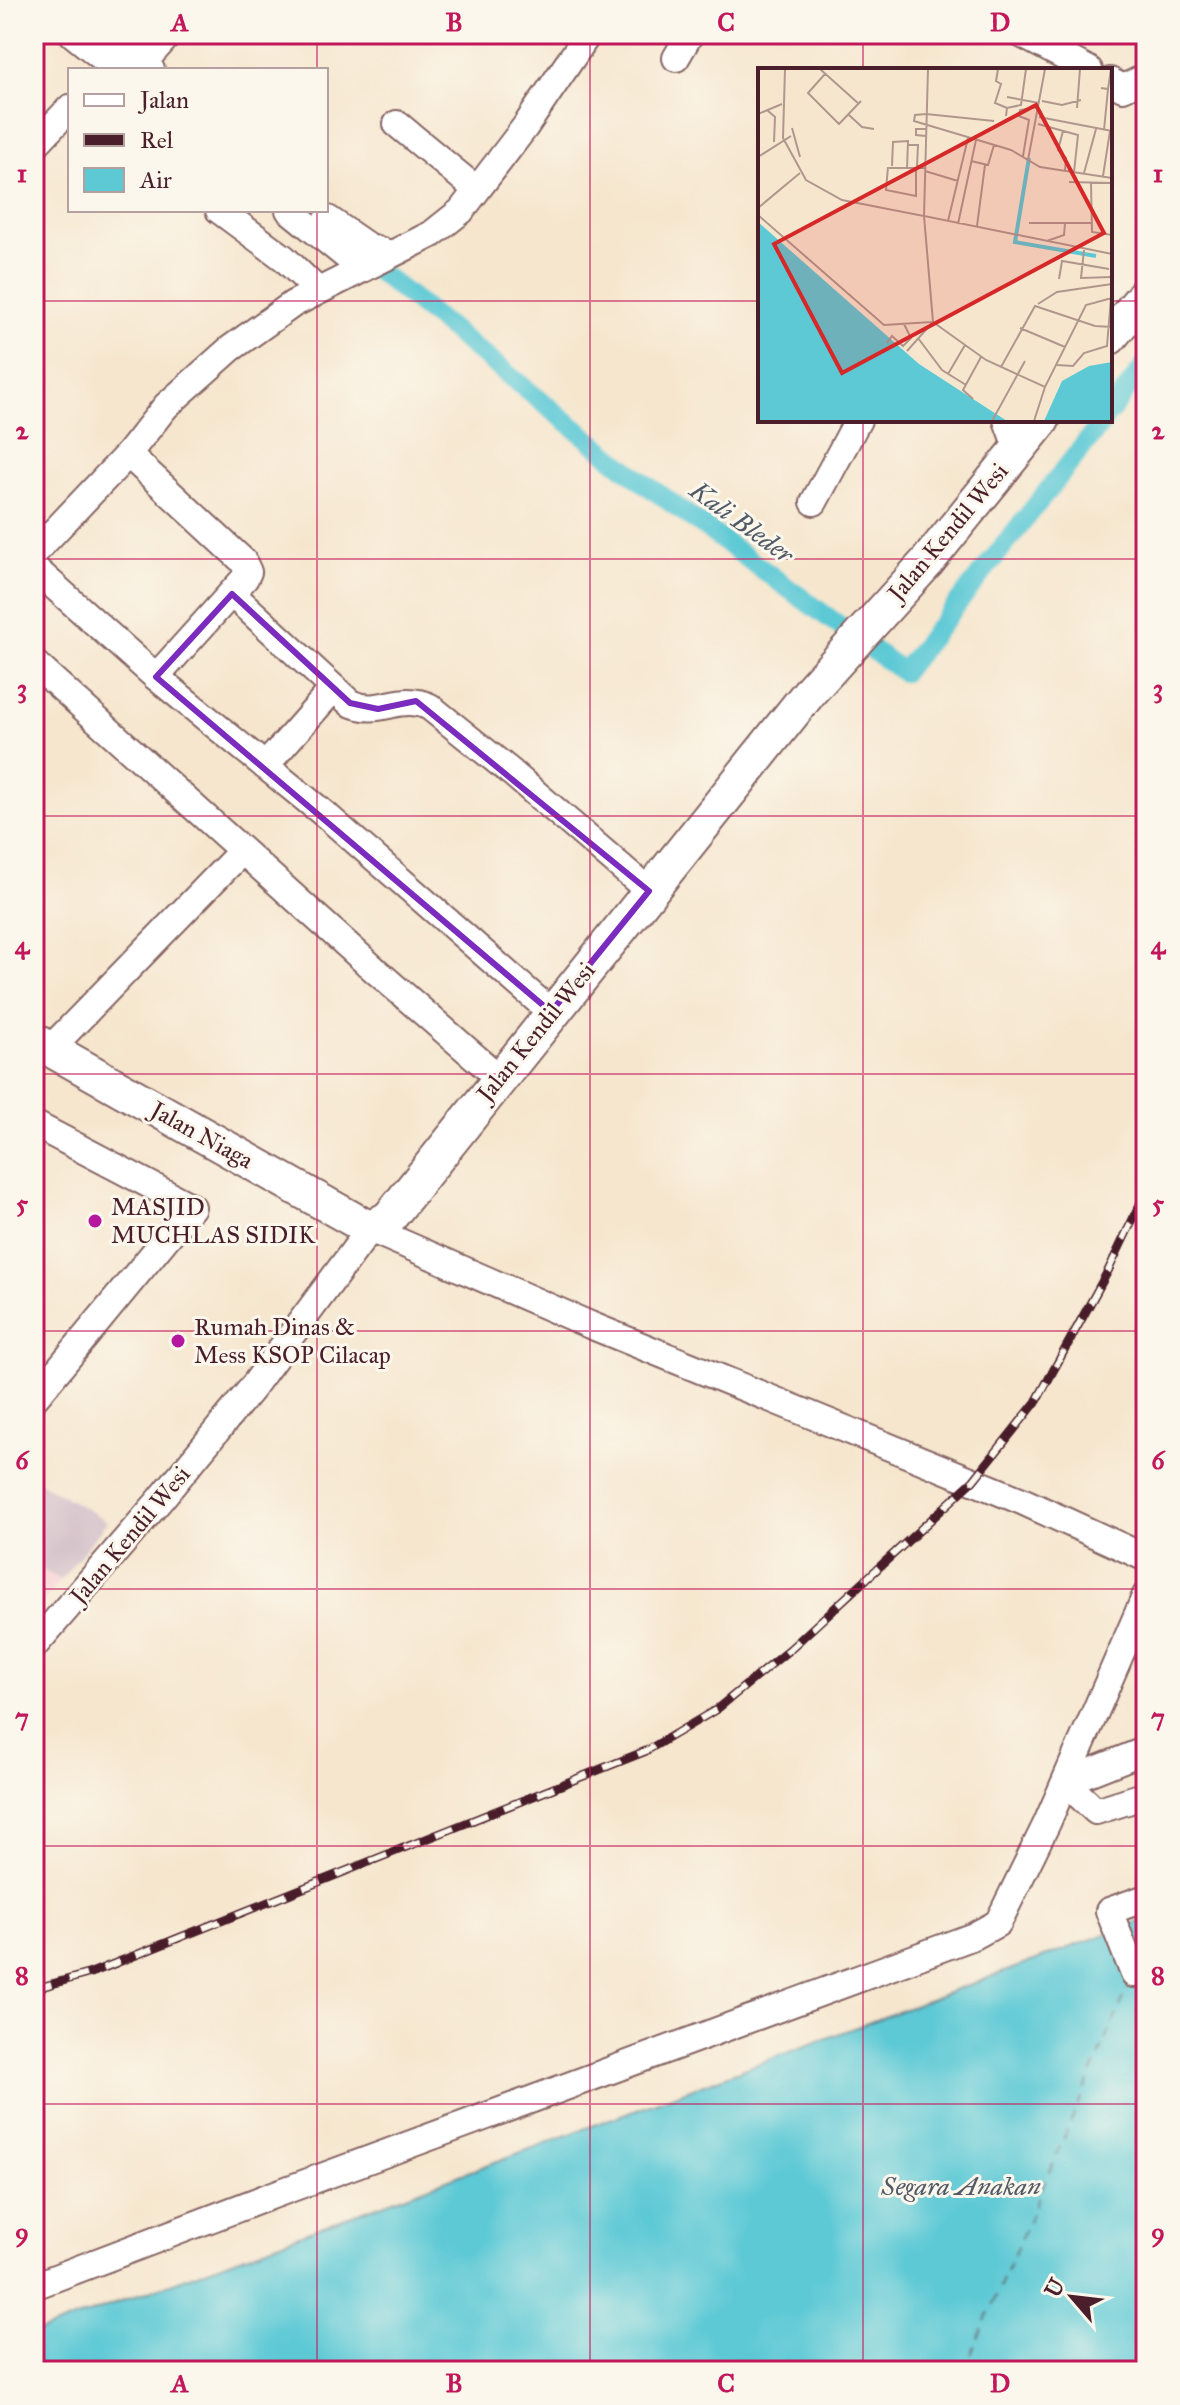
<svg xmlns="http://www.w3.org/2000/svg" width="1180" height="2405" font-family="'IM FELL Great Primer',serif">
	<rect width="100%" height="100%" fill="#fbf7ec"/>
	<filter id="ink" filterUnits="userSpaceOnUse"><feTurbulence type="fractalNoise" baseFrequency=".0125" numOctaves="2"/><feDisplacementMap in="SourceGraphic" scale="16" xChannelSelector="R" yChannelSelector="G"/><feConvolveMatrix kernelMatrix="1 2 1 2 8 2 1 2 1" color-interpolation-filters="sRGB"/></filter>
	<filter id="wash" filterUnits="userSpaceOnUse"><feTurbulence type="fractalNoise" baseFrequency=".006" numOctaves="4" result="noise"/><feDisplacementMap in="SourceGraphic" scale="32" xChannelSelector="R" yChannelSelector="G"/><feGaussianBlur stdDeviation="1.8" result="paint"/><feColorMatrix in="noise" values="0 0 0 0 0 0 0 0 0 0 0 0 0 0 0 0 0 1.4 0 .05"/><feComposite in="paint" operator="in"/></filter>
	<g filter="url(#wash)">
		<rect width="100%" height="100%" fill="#f6e6ce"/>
		<path fill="#f7cfd3" d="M34,1565L61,1580L34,1614Z"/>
		<path fill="#d2bdc7" d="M34,1479L107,1521L61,1580L34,1565Z"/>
		<path fill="#5dc9d5" stroke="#547480" stroke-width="2" d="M1146,1919V2371H34V2334Z"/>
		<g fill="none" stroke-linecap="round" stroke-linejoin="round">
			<path stroke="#5dc9d5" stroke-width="20" d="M360,257L644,483L903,672L1104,420
				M1110,412L1146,364"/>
			<path stroke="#515a66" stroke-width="2" stroke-dasharray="10 8" stroke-linecap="butt" d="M964,2371L1129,1986"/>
		</g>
	</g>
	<g filter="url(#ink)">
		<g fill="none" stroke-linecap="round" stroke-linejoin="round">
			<g stroke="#866564" stroke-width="30">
				<path id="minor" d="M73,34L118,70
					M106,34L151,70
					M1021,34L1089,70
					M676,58L690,34
					M143,63L169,34
					M1110,81L1123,88L1146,77
					M397,124L477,190
					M34,146L70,108
					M219,210L284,258L318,291
					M289,210L362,269
					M328,219L367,246L390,254
					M1007,420L1018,450
					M128,454L243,561L248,572L245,578L156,677
					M814,502L858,420
					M34,553L128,454L166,406L230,349L293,304L432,234L461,211L525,127L588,34
					M34,568L156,677L328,817L551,1012
					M232,594L350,703C381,717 399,692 430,707L512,773L649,891
					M34,663L375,970L499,1078
					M265,766L334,688
					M50,1049L242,851
					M34,1124L192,1207L34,1399
					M34,1646L160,1500L252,1388L370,1229L590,1325L1022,1501L1146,1558
					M1146,1750L1065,1782L1096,1811L1146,1795
					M1134,1974L1109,1911L1146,1898
					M34,2286L273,2195L974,1936L998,1923L1047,1823L1146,1595"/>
			</g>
			<g stroke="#866564" stroke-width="38">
				<path id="major" d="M1110,337L1146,293
					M34,1040L370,1229L389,1218L812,689L927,562L1042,420"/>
			</g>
			<use href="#minor" stroke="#fff" stroke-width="26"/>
			<use href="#major" stroke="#fff" stroke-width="34"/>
			<g stroke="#4a1f2b" stroke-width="9">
				<path id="rail" d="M34,1989L91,1973L646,1751L717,1709L790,1649L973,1481L1036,1402L1108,1271L1146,1192"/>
			</g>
			<use href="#rail" stroke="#fbf7ec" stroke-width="6" stroke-dasharray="18" stroke-linecap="butt"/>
		</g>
	</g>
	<path fill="none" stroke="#7b2cbf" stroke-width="6" stroke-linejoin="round" d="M232,594L350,703L378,709L416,701L649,891L551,1012L156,677Z"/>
	<path fill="none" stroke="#c2185b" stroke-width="2" stroke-opacity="0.55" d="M317,34V70M590,34V2371M863,34V70M317,210V2371M34,301H760M1110,301H1146M863,420V2371M34,559H1146M34,816H1146M34,1074H1146M34,1331H1146M34,1589H1146M34,1846H1146M34,2104H1146"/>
	<g fill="#b5179e" stroke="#fbf7ec" stroke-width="3">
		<circle cx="95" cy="1221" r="8"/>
		<circle cx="178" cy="1341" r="8"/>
	</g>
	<g text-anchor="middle" stroke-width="6" stroke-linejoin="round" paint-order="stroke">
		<g font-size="24" fill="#4a1f2b" stroke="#fbf7ec">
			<text transform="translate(948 532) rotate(-50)" y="8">Jalan Kendil Wesi</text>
			<text transform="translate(536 1032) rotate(-51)" y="8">Jalan Kendil Wesi</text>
			<text transform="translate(202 1135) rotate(29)" y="8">Jalan Niaga</text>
			<text transform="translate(130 1535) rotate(-50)" y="8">Jalan Kendil Wesi</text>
		</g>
		<g font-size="24" fill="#4a1f2b" stroke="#fbf7ec" text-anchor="start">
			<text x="111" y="1215">MASJID<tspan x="111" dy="28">MUCHLAS SIDIK</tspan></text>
			<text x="194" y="1335">Rumah Dinas &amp;<tspan x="194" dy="28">Mess KSOP Cilacap</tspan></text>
		</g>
		<g font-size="26" font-style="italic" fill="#515a66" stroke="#fbf7ec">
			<text transform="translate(742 522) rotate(36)" y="9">Kali Bleder</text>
			<text x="961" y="2195">Segara Anakan</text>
		</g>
	</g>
	<g transform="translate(758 68)">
		<rect width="354" height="354" fill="#f6e6ce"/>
		<path d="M0,154L161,296L249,353H0ZM354,294V353H286L304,313L331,298Z" fill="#5dc9d5"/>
		<path fill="none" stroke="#5dc9d5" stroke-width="4" d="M271,90L257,174L338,188M0,286L126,275"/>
		<path fill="none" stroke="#b1968d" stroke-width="2" d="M27,1L25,70L48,112L84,132L166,148L175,254L149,283M62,1L101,36M170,1L166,148L354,186M240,1L238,13L243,16L237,35L249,40L248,48M67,6L50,25L81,56L103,33M343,20L350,21L353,1M249,29L281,35M284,33L304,37L323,32M249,40L263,37L268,1M319,40L322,1M9,42L17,49L16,74M0,46L24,36M91,47L104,59L116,61M281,49L354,63M236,53L168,46L157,47L156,53L253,82L282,99L354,110M280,56L320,67L316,104M34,60L42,89M346,62L350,21M305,63L300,82L308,90L307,103M168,68L158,67V61H168M150,77H160L159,99M265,88L271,52L261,48L262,42L280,39M0,89L33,68M270,92L287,1M213,93L230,97L236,77M134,98L135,74L150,73L149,101M130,99L128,122L158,128V101M131,100H167M167,103L200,113M326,105L338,61M345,108L352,63M311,114L354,115M333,115L334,164L354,167M0,140L42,105M0,147L126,257L174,254M190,153L210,70M271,155H334M200,156L218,72M219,158L227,97M289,173L306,167L307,155M326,182L323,210L354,209M301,211L304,193L351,201M280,236L299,224L354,216M175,254L228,292L287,319L328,237L354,230M262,260L307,279M160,270L184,302L208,317M129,275L134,268L145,278L153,270L146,256M299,297L315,298L326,285L349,278L353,230M243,299L277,238L337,258L354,259M190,306L207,277M215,331L205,322L223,289M234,353L267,293M276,353L287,319"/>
		<path fill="#d62828" fill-opacity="0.15" stroke="#d62828" stroke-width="4" d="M278,37L346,165L84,305L16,176Z"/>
		<rect width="354" height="354" fill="none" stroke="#4a1f2b" stroke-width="4"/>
	</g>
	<rect width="1180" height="2405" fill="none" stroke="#fbf7ec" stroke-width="88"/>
	<rect x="68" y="68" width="260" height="144" fill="#fbf7ec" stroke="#b4a19f" stroke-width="2"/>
	<rect x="84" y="94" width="40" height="12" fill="#ffffff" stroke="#b4a19f" stroke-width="2"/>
	<text x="140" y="108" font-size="24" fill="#4a1f2b">Jalan</text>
	<rect x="84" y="134" width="40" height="12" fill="#4a1f2b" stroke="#b4a19f" stroke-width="2"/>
	<text x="140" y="148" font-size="24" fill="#4a1f2b">Rel</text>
	<rect x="84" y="168" width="40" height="24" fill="#5dc9d5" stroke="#b4a19f" stroke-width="2"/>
	<text x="140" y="188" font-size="24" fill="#4a1f2b">Air</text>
	<g transform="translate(1072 2297) rotate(298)" stroke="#fbf7ec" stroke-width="6" paint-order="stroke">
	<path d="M0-6L14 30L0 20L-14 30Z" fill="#4a1f2b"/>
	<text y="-12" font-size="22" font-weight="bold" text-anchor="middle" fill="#4a1f2b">U</text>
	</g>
	<rect x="44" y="44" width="1092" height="2317" fill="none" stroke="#c2185b" stroke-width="3"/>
	<g font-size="26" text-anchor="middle" font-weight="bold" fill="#c2185b">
		<text x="180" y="31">A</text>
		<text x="454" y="31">B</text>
		<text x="726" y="31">C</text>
		<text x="1000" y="31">D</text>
		<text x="22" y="182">1</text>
		<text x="1158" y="182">1</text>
		<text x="22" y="439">2</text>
		<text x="1158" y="439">2</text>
		<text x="22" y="697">3</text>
		<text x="1158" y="697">3</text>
		<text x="22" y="954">4</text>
		<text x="1158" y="954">4</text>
		<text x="22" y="1212">5</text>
		<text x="1158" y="1212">5</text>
		<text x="22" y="1469">6</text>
		<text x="1158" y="1469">6</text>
		<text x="22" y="1726">7</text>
		<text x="1158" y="1726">7</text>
		<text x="22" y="1984">8</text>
		<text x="1158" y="1984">8</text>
		<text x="22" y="2241">9</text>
		<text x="1158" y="2241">9</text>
		<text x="180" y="2392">A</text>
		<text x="454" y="2392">B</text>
		<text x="726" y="2392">C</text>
		<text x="1000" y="2392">D</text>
	</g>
</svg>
